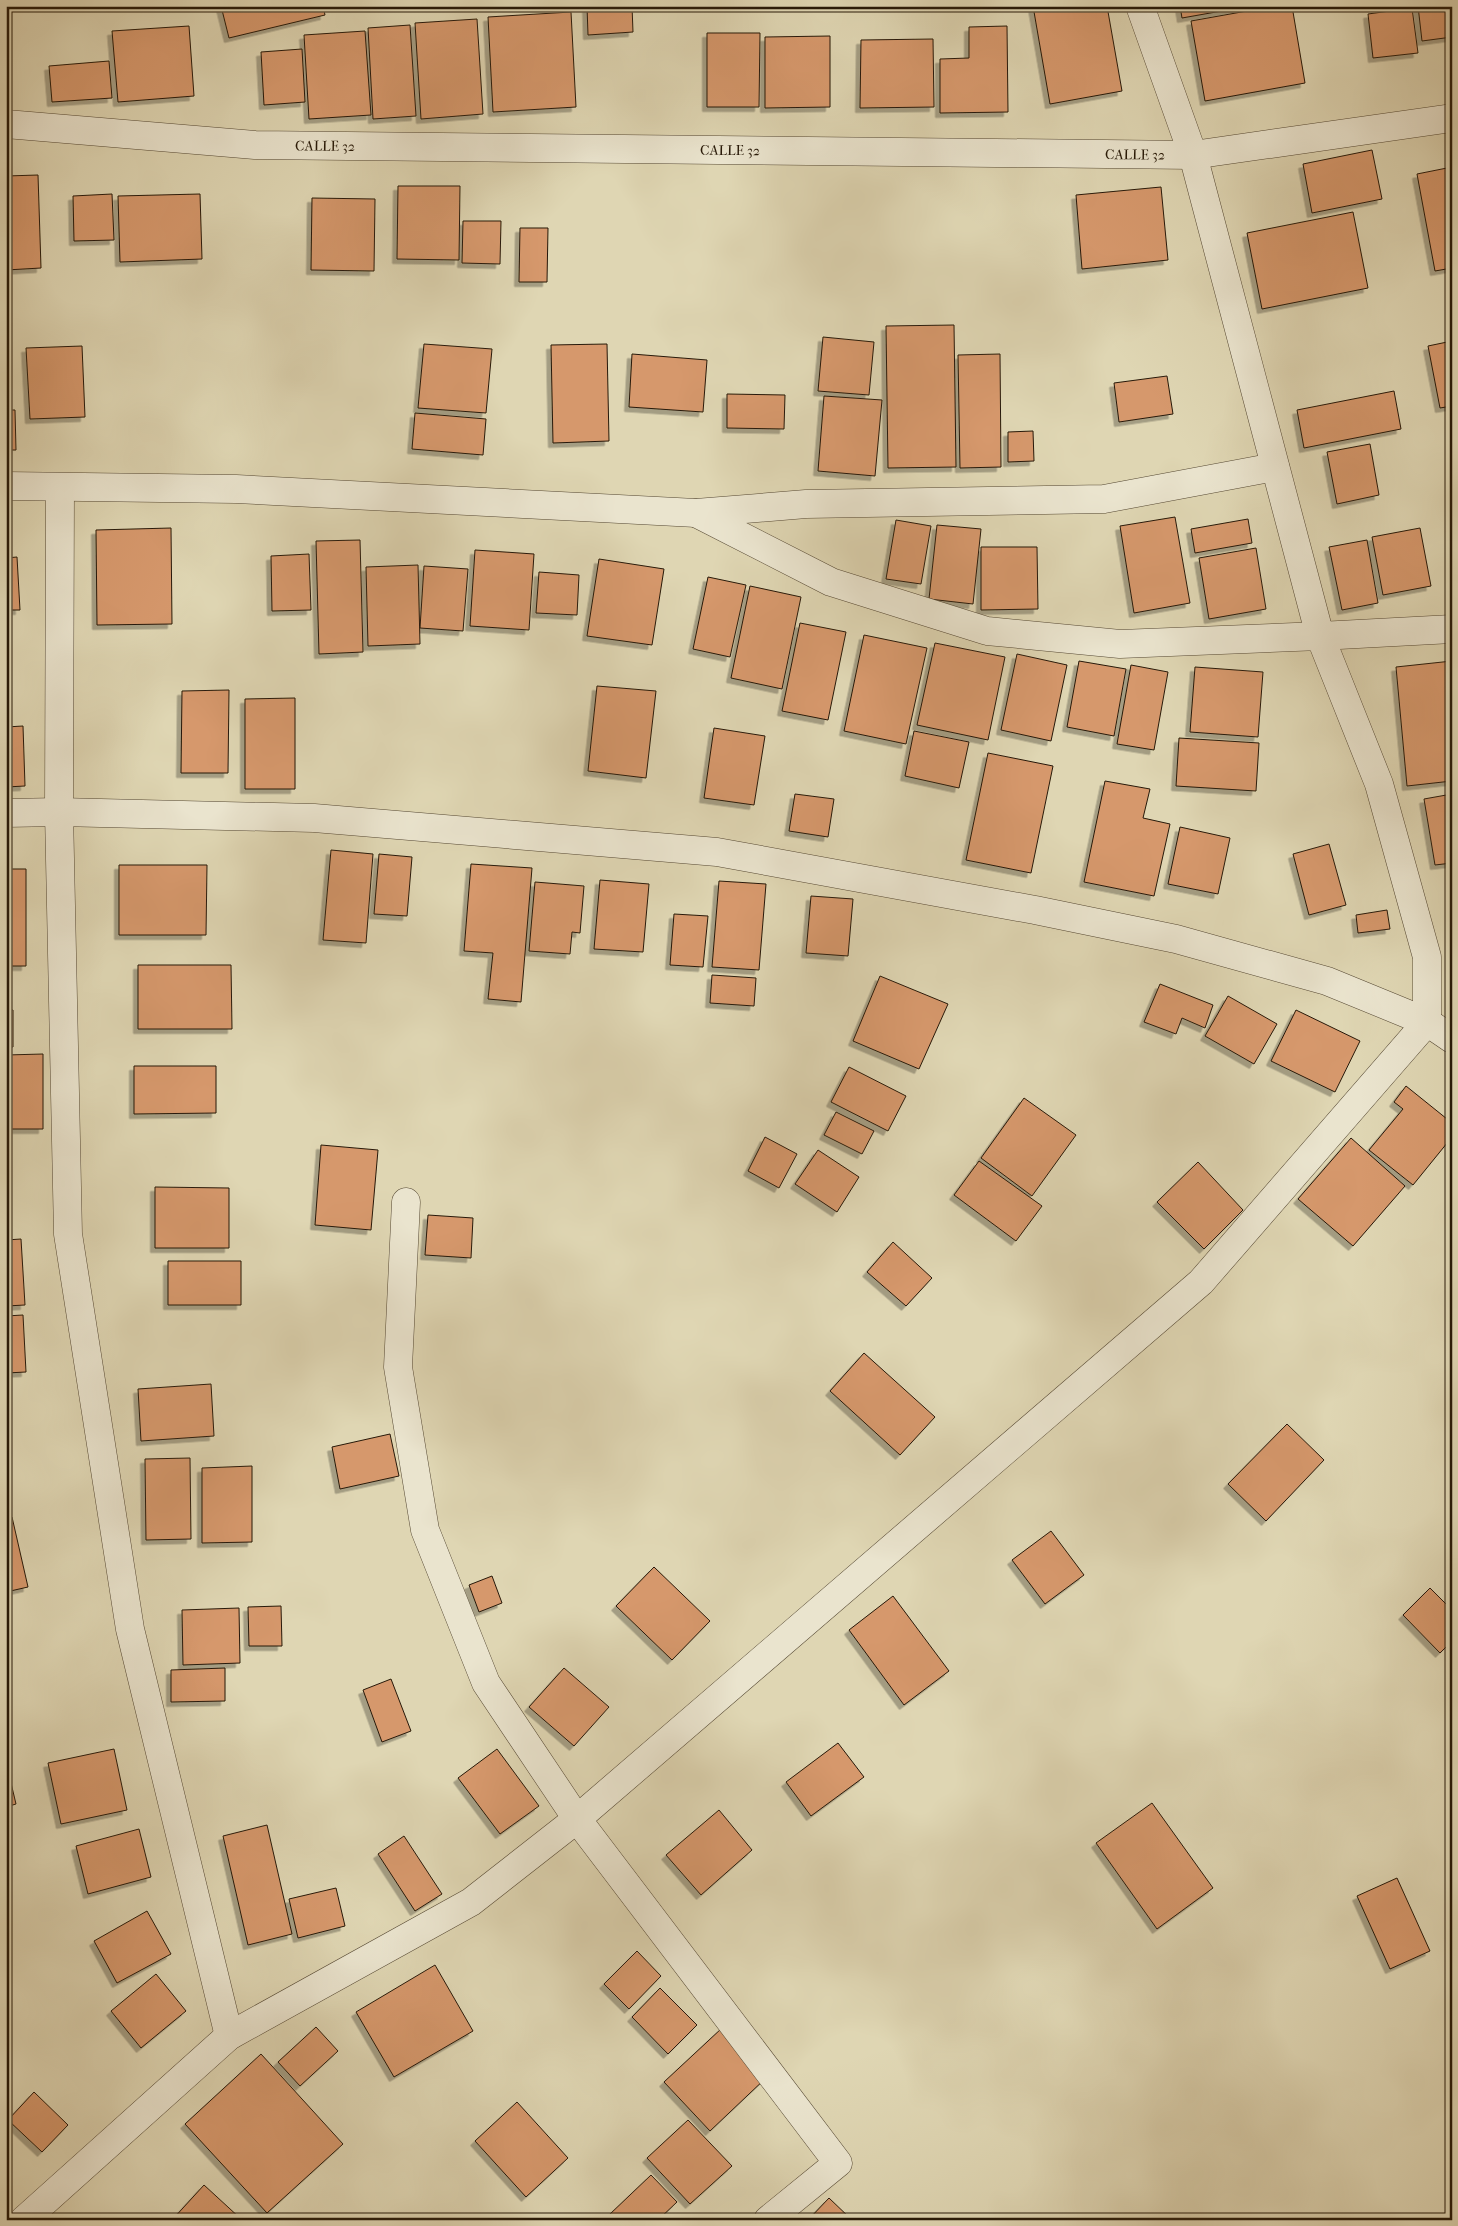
<svg xmlns="http://www.w3.org/2000/svg" width="1458" height="2226" font-family="'IM FELL French Canon',serif">
	<defs>
		<filter id="shadow"><feDropShadow dx="-4.5" dy="4.5" stdDeviation="0" flood-color="#0004"/></filter>
	</defs>
	<rect width="100%" height="100%" fill="#dfd6b3"/>
	<filter id="stains"><feTurbulence type="fractalNoise" baseFrequency=".004" numOctaves="4"/><feColorMatrix values="0 0 0 0 .2 0 0 0 0 .09 0 0 0 0 .02 0 0 0 .5 -.17"/></filter>
	<radialGradient id="worn" r=".72"><stop offset=".6" stop-color="#630" stop-opacity="0"/><stop offset="1" stop-color="#630" stop-opacity=".3"/></radialGradient>
	<path fill="#d6986c" stroke="#271908" filter="url(#shadow)" d="M221,6H323L325,15L229,38Z
		M587,6H632L633,32L588,35Z
		M1033,6H1107L1122,91L1050,104Z
		M1180,6H1250L1182,18Z
		M1275,6H1292L1305,83L1205,101L1191,21Z
		M1418,6H1452V37L1422,41Z
		M1412,8L1418,53L1373,58L1368,14Z
		M571,12L576,107L493,112L488,17Z
		M477,19L483,114L421,119L415,23Z
		M410,25L416,116L373,119L368,28Z
		M189,26L194,96L118,102L112,31Z
		M1007,26L1008,112L940,113V59L969,58V27Z
		M365,31L371,115L309,119L304,35Z
		M707,33H760L759,107H707Z
		M830,36V107L765,108V37Z
		M933,39L934,107L860,108L861,40Z
		M302,49L305,102L264,105L261,52Z
		M109,61L112,98L52,102L49,66Z
		M1372,150L1382,199L1312,213L1303,164Z
		M1452,167V268L1435,271L1417,174Z
		M38,175L41,268L6,270V176Z
		M398,186H460L459,260L397,259Z
		M1161,187L1168,260L1082,269L1076,195Z
		M112,194L114,240L74,241L73,196Z
		M200,194L202,259L120,262L118,196Z
		M312,198L375,199L374,271L311,270Z
		M1353,212L1368,288L1262,309L1247,233Z
		M463,221H501L500,264L462,263Z
		M520,228H548L547,282H519Z
		M954,325L956,467L888,468L886,326Z
		M823,337L874,342L869,395L818,391Z
		M1452,341V406L1440,408L1428,346Z
		M424,344L492,349L486,413L418,408Z
		M607,344L609,441L553,443L551,345Z
		M82,346L85,417L30,419L26,348Z
		M632,354L707,360L703,412L629,407Z
		M1000,354L1001,467L960,468L958,355Z
		M1167,376L1173,414L1119,422L1114,383Z
		M1394,391L1401,429L1304,448L1297,410Z
		M727,394L785,395L784,429L727,428Z
		M824,396L882,400L875,476L818,471Z
		M6,410H15L16,450H6Z
		M415,413L486,419L483,455L412,449Z
		M1033,431L1034,461L1008,462V432Z
		M1370,444L1379,495L1337,504L1327,452Z
		M1175,517L1190,603L1134,613L1120,526Z
		M1248,519L1252,543L1195,553L1191,529Z
		M896,520L931,526L921,584L886,579Z
		M937,525L981,529L973,604L929,599Z
		M171,528L172,624L97,625L96,530Z
		M1420,528L1431,586L1383,595L1372,537Z
		M360,540L363,652L319,654L316,541Z
		M1367,540L1378,603L1342,610L1329,547Z
		M981,547H1037L1038,609L981,610Z
		M1256,548L1266,609L1209,619L1199,558Z
		M475,550L534,554L529,630L470,626Z
		M309,554L311,610L272,611L271,556Z
		M17,557L20,610H6V558Z
		M599,559L664,569L652,645L587,636Z
		M418,565L420,644L368,646L366,567Z
		M424,566L468,569L463,631L420,628Z
		M539,572L579,575L577,615L536,613Z
		M708,577L746,585L730,657L693,649Z
		M750,586L801,597L782,689L731,678Z
		M800,623L846,632L828,720L782,711Z
		M864,635L927,648L906,744L844,731Z
		M935,643L1005,657L988,740L917,725Z
		M1017,654L1067,665L1051,741L1001,730Z
		M1079,661L1126,669L1114,736L1067,727Z
		M1452,661V781L1407,786L1396,667Z
		M1131,665L1168,672L1154,750L1117,744Z
		M1195,667L1263,672L1258,737L1190,732Z
		M597,686L656,691L646,778L588,771Z
		M229,690L228,773H181L182,691Z
		M295,698V789H245V699Z
		M23,726L25,786L6,787V727Z
		M714,728L765,736L754,805L704,798Z
		M914,731L969,742L959,788L905,776Z
		M1179,738L1259,743L1256,791L1176,786Z
		M988,753L1053,766L1031,873L966,860Z
		M1105,781L1150,789L1143,818L1170,824L1154,896L1084,882Z
		M795,794L834,799L828,837L789,831Z
		M1452,794V863L1435,865L1424,799Z
		M1180,827L1230,838L1218,894L1168,884Z
		M1329,844L1346,905L1309,915L1293,854Z
		M331,850L373,854L366,943L323,940Z
		M379,854L412,857L407,916L374,914Z
		M471,864L532,868L521,1002L488,999L493,953L464,951Z
		M119,865H207L206,935H119Z
		M6,869H26V966H6Z
		M600,880L649,884L643,952L594,949Z
		M719,881L766,884L759,970L712,967Z
		M535,882L584,886L580,933L572,932L570,954L529,951Z
		M811,896L853,899L848,956L806,953Z
		M1387,910L1390,929L1358,933L1356,915Z
		M674,914L708,916L703,967L670,965Z
		M138,965H231L232,1029H138Z
		M712,975L756,978L754,1006L710,1003Z
		M880,976L948,1004L919,1069L853,1041Z
		M1160,984L1213,1005L1205,1028L1182,1018L1176,1034L1144,1022Z
		M1228,996L1277,1024L1254,1064L1205,1036Z
		M6,1010H13V1047H6Z
		M1296,1010L1360,1041L1335,1092L1271,1061Z
		M43,1054V1129H6V1055Z
		M134,1066H216V1113L134,1114Z
		M849,1067L906,1096L888,1131L831,1102Z
		M1406,1086L1452,1123V1137L1413,1185L1369,1150L1403,1109L1394,1102Z
		M1024,1098L1076,1135L1032,1196L981,1158Z
		M836,1112L874,1131L862,1154L824,1135Z
		M765,1137L797,1154L779,1188L748,1171Z
		M1351,1138L1405,1186L1353,1246L1298,1199Z
		M321,1145L378,1150L371,1230L315,1225Z
		M818,1150L859,1177L837,1212L795,1184Z
		M979,1161L1042,1206L1016,1241L954,1195Z
		M1198,1162L1243,1210L1204,1249L1157,1202Z
		M155,1187L229,1188V1248H155Z
		M428,1215L473,1218L471,1258L425,1255Z
		M21,1239L25,1305L6,1306V1240Z
		M893,1242L932,1278L906,1306L867,1272Z
		M168,1261H241V1305H168Z
		M23,1315L26,1372L6,1373V1316Z
		M864,1353L935,1417L900,1455L830,1391Z
		M211,1384L214,1436L141,1441L138,1389Z
		M1287,1424L1324,1460L1266,1521L1228,1484Z
		M390,1434L399,1476L340,1489L332,1447Z
		M190,1458L191,1539L146,1540L145,1459Z
		M252,1466V1542L202,1543V1468Z
		M12,1517L28,1587L6,1592V1518Z
		M1051,1531L1084,1575L1045,1604L1012,1560Z
		M654,1567L710,1621L672,1660L616,1606Z
		M492,1576L502,1603L479,1612L469,1585Z
		M1430,1588L1452,1610V1641L1440,1653L1403,1615Z
		M893,1596L949,1671L904,1705L849,1630Z
		M281,1606L282,1646H249L248,1607Z
		M239,1608L240,1663L183,1665L182,1610Z
		M225,1668V1701L171,1702V1670Z
		M564,1668L609,1707L574,1746L529,1707Z
		M391,1679L411,1731L382,1742L363,1690Z
		M838,1743L864,1777L811,1816L786,1782Z
		M114,1749L127,1810L61,1824L48,1763Z
		M497,1749L539,1806L500,1834L458,1778Z
		M6,1762L16,1804L6,1807Z
		M1152,1803L1213,1888L1157,1929L1096,1843Z
		M719,1810L752,1850L701,1895L666,1855Z
		M267,1825L292,1934L248,1945L223,1836Z
		M139,1829L151,1877L88,1894L76,1846Z
		M404,1836L442,1894L415,1911L378,1854Z
		M1397,1878L1430,1951L1390,1969L1357,1896Z
		M336,1888L345,1926L298,1938L289,1899Z
		M147,1911L171,1954L117,1983L94,1941Z
		M637,1951L661,1976L629,2009L604,1984Z
		M435,1965L473,2031L394,2077L356,2012Z
		M156,1974L186,2011L141,2048L111,2011Z
		M660,1988L697,2025L668,2054L632,2017Z
		M316,2027L338,2051L300,2086L278,2062Z
		M722,2028L767,2077L710,2131L664,2082Z
		M261,2054L343,2144L267,2213L185,2124Z
		M34,2092L68,2125L42,2152L8,2120Z
		M517,2102L568,2158L526,2197L475,2141Z
		M688,2120L732,2166L690,2204L647,2158Z
		M651,2175L677,2202L658,2220H613L609,2215Z
		M204,2185L241,2219V2220H172Z
		M829,2198L852,2220H808Z
		M595,2214L600,2220H589Z"/>
	<g fill="none" stroke-linecap="round" stroke-linejoin="round">
		<g stroke="#554833" stroke-width="29">
			<g id="minor">
				<path d="M1140,6L1193,155L1320,636L1452,629"/>
				<path id="s1" d="M6,124L255,145L1193,155L1452,118"/>
				<path d="M6,486L236,489L696,513L806,504L1104,499L1275,467"/>
				<path d="M60,488L59,812L68,1234L130,1629L229,2036"/>
				<path d="M6,813L59,812L314,818L717,852L1035,910L1176,939L1327,981L1427,1022L1452,1039"/>
				<path d="M406,1202L398,1367L425,1530L486,1683L577,1819L838,2163L768,2220"/>
				<path d="M24,2220L229,2036L471,1902L577,1819L1201,1282L1427,1022V957L1379,784L1320,636L1120,644L987,631L831,582L696,513"/>
			</g>
		</g>
		<use href="#minor" stroke="#eae4ce" stroke-width="28"/>
	</g>
	<g text-anchor="middle" stroke-width="4" stroke-linejoin="round" paint-order="stroke">
		<g font-size="14" fill="#271908" stroke="#eae4ce">
			<text dy="5" stroke="none"><textPath href="#s1" startOffset="320">CALLE 32</textPath></text>
			<text dy="5" stroke="none"><textPath href="#s1" startOffset="725">CALLE 32</textPath></text>
			<text dy="5" stroke="none"><textPath href="#s1" startOffset="1130">CALLE 32</textPath></text>
		</g>
	</g>
	<rect width="1458" height="2226" fill="none" stroke="#dfd6b3" stroke-width="25"/>
	<rect x="8" y="8" width="1443" height="2211" fill="none" stroke="#271908" stroke-width="2.5"/>
	<rect x="12" y="12" width="1433" height="2201" fill="none" stroke="#271908"/>
	<rect width="100%" height="100%" filter="url(#stains)"/>
	<rect width="100%" height="100%" fill="url(#worn)"/>
</svg>
